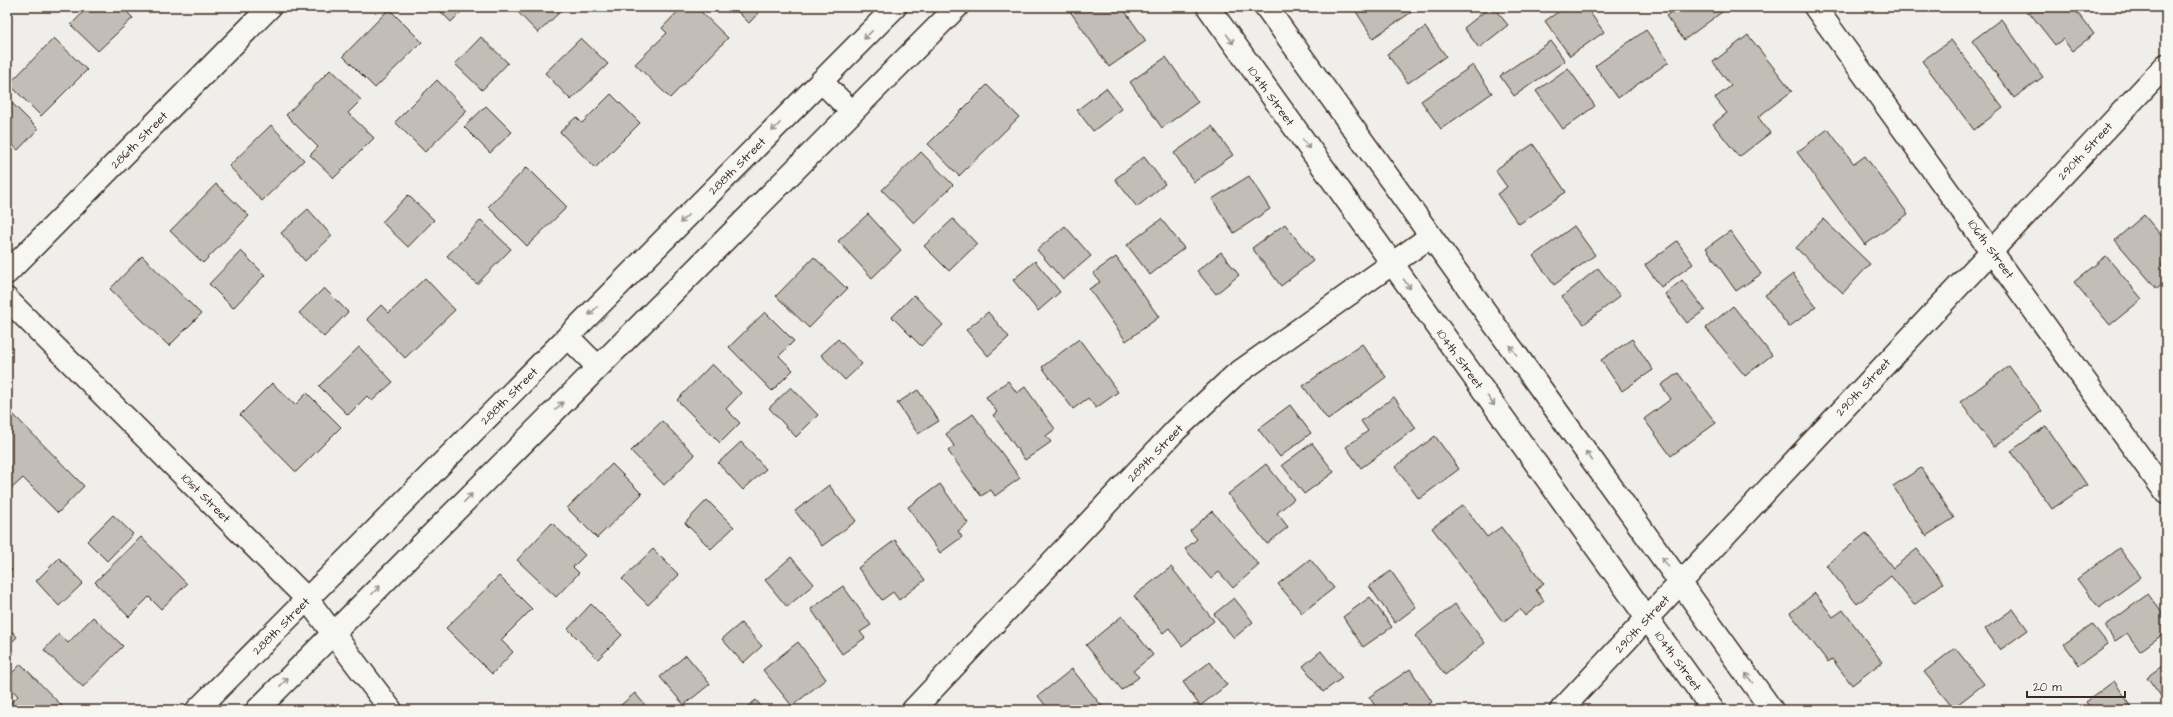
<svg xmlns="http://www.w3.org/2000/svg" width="2173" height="717" font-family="'Architects Daughter',sans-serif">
	<rect width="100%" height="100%" fill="#efeeea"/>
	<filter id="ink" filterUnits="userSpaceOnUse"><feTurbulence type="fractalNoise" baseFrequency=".025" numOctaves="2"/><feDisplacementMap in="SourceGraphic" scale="8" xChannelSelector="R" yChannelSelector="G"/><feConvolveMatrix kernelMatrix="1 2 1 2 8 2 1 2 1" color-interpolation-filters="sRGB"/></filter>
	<g filter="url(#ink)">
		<path fill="#c2bdb7" stroke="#3b2a1e" d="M88,7H122L133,18L98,51L71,25Z
			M436,7H466L451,22Z
			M513,7H563L564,8L538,33Z
			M682,7H696L728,38L670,98L635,64L667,33L662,28Z
			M733,7H764L749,23Z
			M1067,7H1122L1146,41L1109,67Z
			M1353,7H1419L1373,38Z
			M1490,7H1493L1508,25L1479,48L1464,28Z
			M1565,7H1586L1604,32L1570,56L1545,21Z
			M1677,7H1724L1726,9L1684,40L1666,16Z
			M2036,7H2073L2094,34L2072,51L2063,39L2055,45L2029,12Z
			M389,9L422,42L375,88L343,56Z
			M2001,19L2043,77L2014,98L1972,41Z
			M1425,27L1446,56L1408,83L1387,54Z
			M1646,30L1669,62L1618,98L1595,66Z
			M1748,35L1792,91L1758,117L1770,133L1739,157L1713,124L1727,113L1715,98L1731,86L1713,62Z
			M481,37L508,63L482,90L455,64Z
			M54,38L87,70L41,116L9,84Z
			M581,38L608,64L571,100L545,73Z
			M1951,40L2003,108L1974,130L1922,61Z
			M1551,41L1565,61L1514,96L1500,76Z
			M1166,57L1198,102L1162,128L1130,82Z
			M1473,65L1492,93L1441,129L1421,101Z
			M1568,68L1595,106L1563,129L1536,91Z
			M331,69L361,100L348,113L374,138L334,178L310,155L318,147L286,115Z
			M437,80L467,111L425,152L395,122Z
			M987,85L1019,117L959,176L928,144Z
			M1106,88L1122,109L1093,131L1077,110Z
			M611,94L640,123L595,168L560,132L576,117L582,123Z
			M7,98L38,129L18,150L12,145L7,150Z
			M486,106L512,132L490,153L464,127Z
			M271,125L304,160L262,201L229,166Z
			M1212,126L1233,155L1194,182L1174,153Z
			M1828,129L1854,164L1865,156L1908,214L1865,245L1797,152Z
			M1533,144L1566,192L1519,224L1497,194L1507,187L1495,170Z
			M921,152L953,185L914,223L882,190Z
			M1144,157L1165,184L1137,207L1115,179Z
			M527,167L567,207L527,246L488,207Z
			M1249,176L1270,209L1234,233L1212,199Z
			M216,184L249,216L203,263L170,231Z
			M408,195L434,220L408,247L382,222Z
			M308,209L332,236L305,261L281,233Z
			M868,214L901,250L872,278L838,241Z
			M2144,215L2166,241V259L2161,264L2166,270V281L2157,289L2115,240Z
			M953,219L977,244L949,271L924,246Z
			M1161,219L1184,248L1150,275L1127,245Z
			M1823,219L1870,264L1843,293L1796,248Z
			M481,220L511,249L477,284L447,256Z
			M1285,224L1313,261L1281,286L1252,248Z
			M1065,226L1091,256L1063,280L1037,250Z
			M1574,226L1595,255L1554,285L1533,256Z
			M1730,231L1761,274L1736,291L1706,248Z
			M1677,241L1693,264L1661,287L1645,265Z
			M241,251L265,275L233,308L209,284Z
			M1221,252L1239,275L1216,294L1197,271Z
			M142,256L201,314L169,346L110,289Z
			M2106,256L2142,299L2110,325L2074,282Z
			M814,257L847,289L809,328L776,296Z
			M1116,257L1159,317L1126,341L1089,289L1100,282L1093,273Z
			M1035,261L1060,292L1038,311L1013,280Z
			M1598,268L1620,296L1584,324L1562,297Z
			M1793,274L1816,307L1789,327L1765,295Z
			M425,278L455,310L405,358L367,319L381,305L389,313Z
			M1682,280L1705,310L1687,323L1665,294Z
			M324,288L348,312L324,337L299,313Z
			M914,295L943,325L921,346L892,317Z
			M1733,306L1772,355L1745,376L1706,328Z
			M765,312L794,341L779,356L793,370L772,391L729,347Z
			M988,312L1009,337L988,356L966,330Z
			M838,339L862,364L845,380L821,355Z
			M1079,339L1118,392L1096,408L1088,398L1073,409L1042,367Z
			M1632,339L1653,370L1622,391L1601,360Z
			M1362,344L1386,377L1328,420L1303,386Z
			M359,347L393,382L372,401L367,396L348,415L319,386Z
			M712,364L741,393L726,409L740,423L720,443L677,400Z
			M2009,366L2042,411L1994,447L1960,402Z
			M1678,373L1716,423L1671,456L1644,419L1671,399L1661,385Z
			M1008,381L1017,393L1025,387L1055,429L1046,436L1051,442L1025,460L993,415L997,412L986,397Z
			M272,383L295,405L307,393L341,427L296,472L240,415Z
			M791,387L818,415L796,437L769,408Z
			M918,390L939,421L918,434L897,403Z
			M1394,397L1416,428L1361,468L1346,447L1368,431L1361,421Z
			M1290,405L1311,433L1280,457L1258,429Z
			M7,408L84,486L58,513L23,478L9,491L7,490Z
			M973,414L1020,478L995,496L991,490L981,496L948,451L954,446L946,434Z
			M662,421L695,455L664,485L631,451Z
			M2046,426L2087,485L2052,509L2011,451Z
			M1435,436L1459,469L1419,499L1395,467Z
			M741,442L766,469L743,490L718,463Z
			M1312,443L1334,472L1304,494L1282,465Z
			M612,464L642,494L597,538L567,508Z
			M1266,464L1294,499L1277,513L1288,527L1267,544L1228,494Z
			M1921,468L1954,518L1926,536L1893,486Z
			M940,484L968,523L958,531L962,537L940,553L908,507Z
			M829,485L856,521L822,546L795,511Z
			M707,500L734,527L711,549L685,523Z
			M1463,505L1487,537L1501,527L1544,584L1536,590L1544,601L1525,616L1520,609L1503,622L1432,528Z
			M1212,511L1259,565L1233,588L1219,572L1211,579L1185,549L1197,539L1190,531Z
			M113,515L133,534L107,561L87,541Z
			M552,523L585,555L573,567L579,573L556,597L517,560Z
			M1866,533L1893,568L1917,549L1943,583L1914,605L1891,576L1857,604L1826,565Z
			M141,537L187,584L161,609L149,597L129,617L95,582Z
			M895,540L925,580L899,600L893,592L882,600L858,568Z
			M2119,548L2141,577L2099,608L2077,579Z
			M653,549L679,575L648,605L622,579Z
			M791,557L814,584L787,607L765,580Z
			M59,558L83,583L59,606L36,581Z
			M1310,559L1334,588L1302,613L1278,584Z
			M7,565L12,570L7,575Z
			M1171,567L1214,621L1182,646L1169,628L1163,633L1134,596Z
			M1391,571L1416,607L1395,623L1369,586Z
			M499,576L532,609L501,640L513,652L492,674L446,628Z
			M843,586L871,625L860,632L865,638L842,654L811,609Z
			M1815,593L1833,617L1843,610L1882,662L1852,685L1832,659L1828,662L1790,613Z
			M2148,594L2166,618V632L2140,651L2127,633L2115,641L2105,626Z
			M1370,597L1392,627L1363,647L1343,617Z
			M1234,598L1253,622L1234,638L1214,614Z
			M591,604L622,635L598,659L568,629Z
			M1455,604L1485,643L1445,675L1415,636Z
			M2013,609L2028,630L2000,650L1985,629Z
			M1122,616L1153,655L1133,671L1139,677L1122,690L1086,645Z
			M93,617L123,646L83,687L44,650L59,634L68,643Z
			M741,623L762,646L743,663L722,639Z
			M2092,624L2108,644L2079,665L2064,644Z
			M7,626L17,637L7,647Z
			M798,642L826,679L792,706L763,670Z
			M1955,648L1984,684L1953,708L1924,672Z
			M1321,651L1342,678L1323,692L1303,666Z
			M686,655L710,684L684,705L660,677Z
			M1210,662L1227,685L1200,706L1183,682Z
			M2166,663V703L2147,677Z
			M21,664L63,707L60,710H7V707L18,696L7,684V678Z
			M1072,669L1105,710H1049L1038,696Z
			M1410,669L1432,702L1421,710H1378L1369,697Z
			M2114,681L2134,710H2092L2086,702Z
			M635,693L649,710H615Z
			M756,700L764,710H743Z"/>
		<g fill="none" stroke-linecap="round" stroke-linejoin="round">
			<g stroke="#3b2a1e" stroke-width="25">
				<path id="minor" d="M1208,7L1713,710
					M1266,7L1772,710
					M1815,7L2166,493
					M821,81L852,112
					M7,273L270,7
					M7,299L307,599L391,710
					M568,337L598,367
					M197,710L895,7
					M257,710L957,7
					M913,710L1176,430L1235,375L1431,236
					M1561,710L2166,65"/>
			</g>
			<use href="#minor" stroke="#f6f6f2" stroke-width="22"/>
		</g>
		<defs><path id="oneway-shaft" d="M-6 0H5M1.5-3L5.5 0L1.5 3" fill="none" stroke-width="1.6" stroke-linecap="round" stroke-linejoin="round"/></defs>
		<g stroke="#989088">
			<use href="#oneway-shaft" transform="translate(868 35) rotate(135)"/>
			<use href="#oneway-shaft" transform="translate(1230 39) rotate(54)"/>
			<use href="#oneway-shaft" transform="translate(776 127) rotate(135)"/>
			<use href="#oneway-shaft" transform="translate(1306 144) rotate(54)"/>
			<use href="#oneway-shaft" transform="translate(684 219) rotate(135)"/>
			<use href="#oneway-shaft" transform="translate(1407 284) rotate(54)"/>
			<use href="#oneway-shaft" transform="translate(593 311) rotate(135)"/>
			<use href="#oneway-shaft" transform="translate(1513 350) rotate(-126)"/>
			<use href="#oneway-shaft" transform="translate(1491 401) rotate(54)"/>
			<use href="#oneway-shaft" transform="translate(559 406) rotate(-45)"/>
			<use href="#oneway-shaft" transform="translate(1589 456) rotate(-126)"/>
			<use href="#oneway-shaft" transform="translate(468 498) rotate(-45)"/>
			<use href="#oneway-shaft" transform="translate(1665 562) rotate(-126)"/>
			<use href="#oneway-shaft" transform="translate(376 590) rotate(-45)"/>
			<use href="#oneway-shaft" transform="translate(1749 678) rotate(-126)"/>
			<use href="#oneway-shaft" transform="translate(284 682) rotate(-45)"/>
		</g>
	</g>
	<g text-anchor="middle" stroke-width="3" stroke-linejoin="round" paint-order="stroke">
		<g font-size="12" fill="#3b2a1e" stroke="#f6f6f2">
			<text transform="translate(1271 96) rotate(54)" y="4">104th Street</text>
			<text transform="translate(139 140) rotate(-45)" y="4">286th Street</text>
			<text transform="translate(2085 151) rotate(-47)" y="4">290th Street</text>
			<text transform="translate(737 166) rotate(-45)" y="4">288th Street</text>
			<text transform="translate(1991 249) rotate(54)" y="4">106th Street</text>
			<text transform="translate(1460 359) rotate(54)" y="4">104th Street</text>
			<text transform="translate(1863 387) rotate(-47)" y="4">290th Street</text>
			<text transform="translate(509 396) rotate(-45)" y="4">288th Street</text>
			<text transform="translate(1155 453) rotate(-46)" y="4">289th Street</text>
			<text transform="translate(206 498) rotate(45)" y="4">101st Street</text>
			<text transform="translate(1642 624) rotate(-47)" y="4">290th Street</text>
			<text transform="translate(281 626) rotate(-45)" y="4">288th Street</text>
			<text transform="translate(1678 661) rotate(54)" y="4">104th Street</text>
		</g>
	</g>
	<rect width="2173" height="717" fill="none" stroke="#f6f6f2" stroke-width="24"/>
	<rect x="12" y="12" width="2149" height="693" fill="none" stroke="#3b2a1e" stroke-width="1.5" filter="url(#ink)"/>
	<path d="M2027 691v6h98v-6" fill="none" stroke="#3b2a1e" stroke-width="2"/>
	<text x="2033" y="691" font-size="12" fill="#3b2a1e" stroke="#f6f6f2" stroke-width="3" paint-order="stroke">20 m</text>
</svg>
